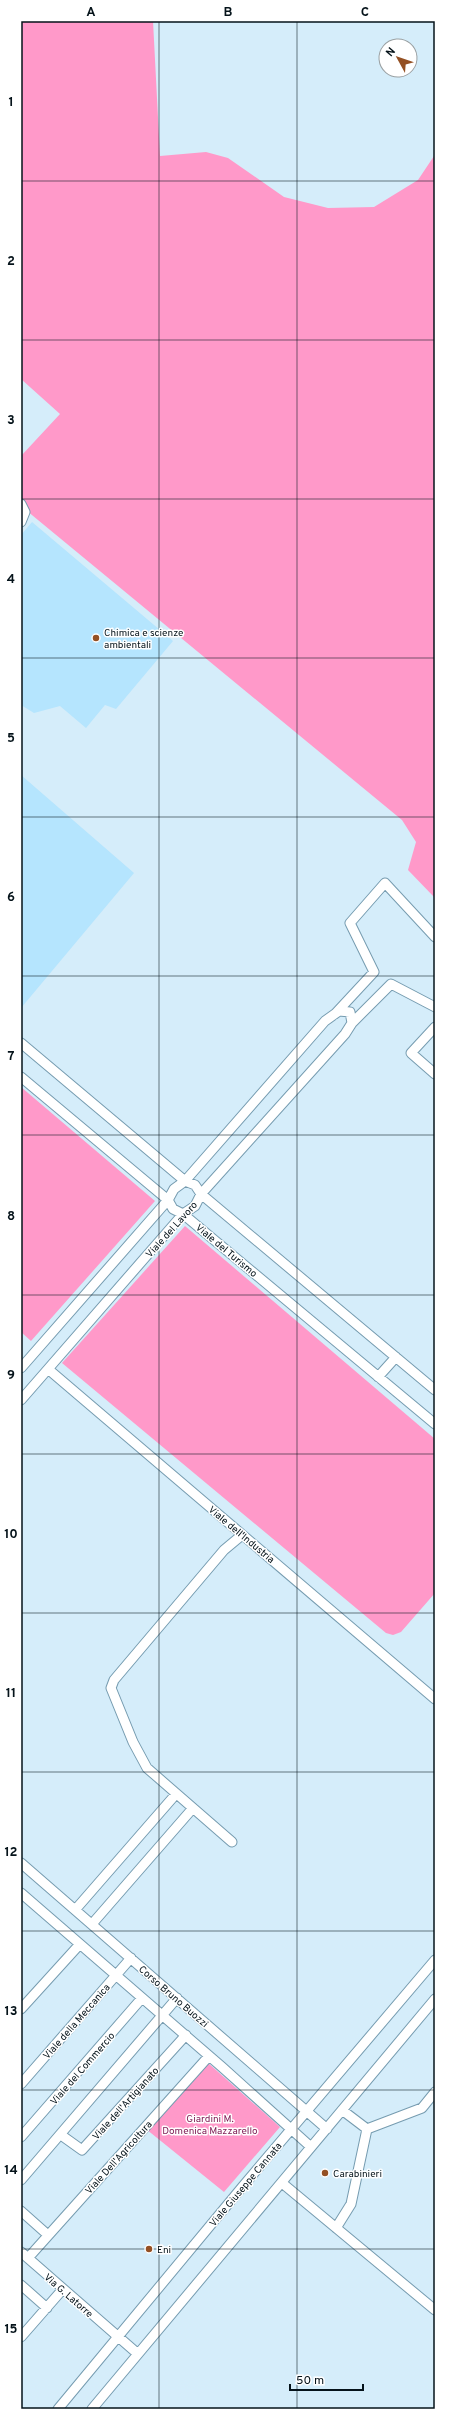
<svg xmlns="http://www.w3.org/2000/svg" width="456" height="2430" font-family="Overpass,sans-serif">
	<rect width="100%" height="100%" fill="#d5edfa"/>
	<path fill="#b5e5fe" d="M32,522L173,641L116,709L105,705L86,728L60,706L34,713L21,705V535Z
		M21,775L134,873L21,1008Z"/>
	<path fill="#ff99c9" d="M21,21H153L160,156L206,152L228,158L284,197L328,208L374,207L418,180L434,156L435,127V898L408,870L416,842L402,820L21,506V456L60,414L21,379Z
		M21,1087L155,1201L31,1341L21,1332Z
		M185,1226L435,1439V1593L401,1632L393,1635L386,1633L62,1363Z
		M207,2062L280,2127L224,2192L146,2129Z"/>
	<g fill="none" stroke-linecap="round" stroke-linejoin="round">
		<g stroke="#769cb0" stroke-width="11">
			<path id="minor" d="M21,504L25,512L21,522
				M335,1014L374,972L350,923L385,883L435,937
				M352,1023L391,984L435,1007
				M435,1027L411,1053L435,1074
				M21,1043L185,1181L195,1185L201,1194L435,1390
				M21,1077L168,1200L173,1209L183,1214L435,1424
				M21,1368L168,1200L174,1189L185,1181L325,1021L339,1011L350,1012L352,1023L345,1034L201,1194L195,1206L183,1214L21,1400
				M48,1369L435,1699
				M378,1377L396,1357
				M232,1842L147,1768L133,1742L111,1688L114,1680L224,1550L242,1535
				M21,1863L327,2129
				M21,1893L222,2067L311,2147
				M75,1910L176,1794
				M92,1924L193,1808
				M21,2009L80,1944
				M21,2084L131,1958
				M342,2110L367,2129
				M61,2135L82,2150L186,2035
				M21,2137L142,1998
				M21,2180L177,1998
				M282,2183L435,2310
				M21,2211L48,2235
				M336,2228L351,2204L367,2129L422,2108L435,2092
				M21,2252L138,2354
				M28,2258L209,2056
				M21,2285L47,2308
				M21,2337L63,2289
				M58,2409L243,2186L435,1960
				M92,2409L435,1999"/>
		</g>
		<use href="#minor" stroke="#fff" stroke-width="9"/>
	</g>
	<path fill="none" stroke="#05131a" stroke-width="1" stroke-opacity="0.55" d="M159,21V2409M297,21V2409M21,181H435M21,340H435M21,499H435M21,658H435M21,817H435M21,976H435M21,1135H435M21,1295H435M21,1454H435M21,1613H435M21,1772H435M21,1931H435M21,2090H435M21,2249H435"/>
	<g fill="#945023" stroke="#fff" stroke-width="1.5">
		<circle cx="96" cy="638" r="4"/>
		<circle cx="325" cy="2173" r="4"/>
		<circle cx="149" cy="2249" r="4"/>
	</g>
	<g text-anchor="middle" stroke-width="3" stroke-linejoin="round" paint-order="stroke">
		<g font-size="10" fill="#05131a" stroke="#fff" text-anchor="start">
			<text x="104" y="636">Chimica e scienze<tspan x="104" dy="12">ambientali</tspan></text>
			<text x="333" y="2177">Carabinieri</text>
			<text x="157" y="2253">Eni</text>
		</g>
		<g font-size="10" fill="#05131a" stroke="#fff">
			<text transform="translate(171 1229) rotate(-48)" y="4">Viale del Lavoro</text>
			<text transform="translate(227 1250) rotate(40)" y="4">Viale del Turismo</text>
			<text transform="translate(242 1534) rotate(40)" y="4">Viale dell'Industria</text>
			<text transform="translate(174 1996) rotate(41)" y="4">Corso Bruno Buozzi</text>
			<text transform="translate(76 2021) rotate(-49)" y="4">Viale della Meccanica</text>
			<text transform="translate(82 2068) rotate(-49)" y="4">Viale del Commercio</text>
			<text transform="translate(125 2103) rotate(-48)" y="4">Viale dell'Artigianato</text>
			<text transform="translate(118 2157) rotate(-48)" y="4">Viale Dell'Agricoltura</text>
			<text transform="translate(245 2184) rotate(-50)" y="4">Viale Giuseppe Cannata</text>
			<text transform="translate(69 2295) rotate(41)" y="4">Via G. Latorre</text>
		</g>
		<g font-size="10" fill="#7d1852" stroke="#fff">
			<text x="210" y="2122">Giardini M.<tspan x="210" dy="12">Domenica Mazzarello</tspan></text>
		</g>
	</g>
	<rect width="456" height="2430" fill="none" stroke="#ffffff" stroke-width="44"/>
	<g transform="translate(398 58) rotate(310)"><circle r="19" fill="#ffffff" stroke="#9ba1a3"/>
	<path d="M0-3L7 15L0 10L-7 15Z" fill="#945023"/>
	<text y="-6" font-size="11" font-weight="bold" text-anchor="middle" fill="#05131a">N</text>
	</g>
	<path d="M290 2384v6h73v-6" fill="none" stroke="#05131a" stroke-width="2"/>
	<text x="296" y="2384" font-size="12" fill="#05131a" stroke="#ffffff" stroke-width="3" paint-order="stroke">50 m</text>
	<rect x="22" y="22" width="412" height="2386" fill="none" stroke="#05131a" stroke-width="1.5"/>
	<g font-size="13" text-anchor="middle" font-weight="bold" fill="#05131a">
		<text x="91" y="16">A</text>
		<text x="228" y="16">B</text>
		<text x="365" y="16">C</text>
		<text x="11" y="106">1</text>
		<text x="11" y="265">2</text>
		<text x="11" y="424">3</text>
		<text x="11" y="583">4</text>
		<text x="11" y="742">5</text>
		<text x="11" y="901">6</text>
		<text x="11" y="1060">7</text>
		<text x="11" y="1220">8</text>
		<text x="11" y="1379">9</text>
		<text x="11" y="1538">10</text>
		<text x="11" y="1697">11</text>
		<text x="11" y="1856">12</text>
		<text x="11" y="2015">13</text>
		<text x="11" y="2174">14</text>
		<text x="11" y="2333">15</text>
	</g>
</svg>
